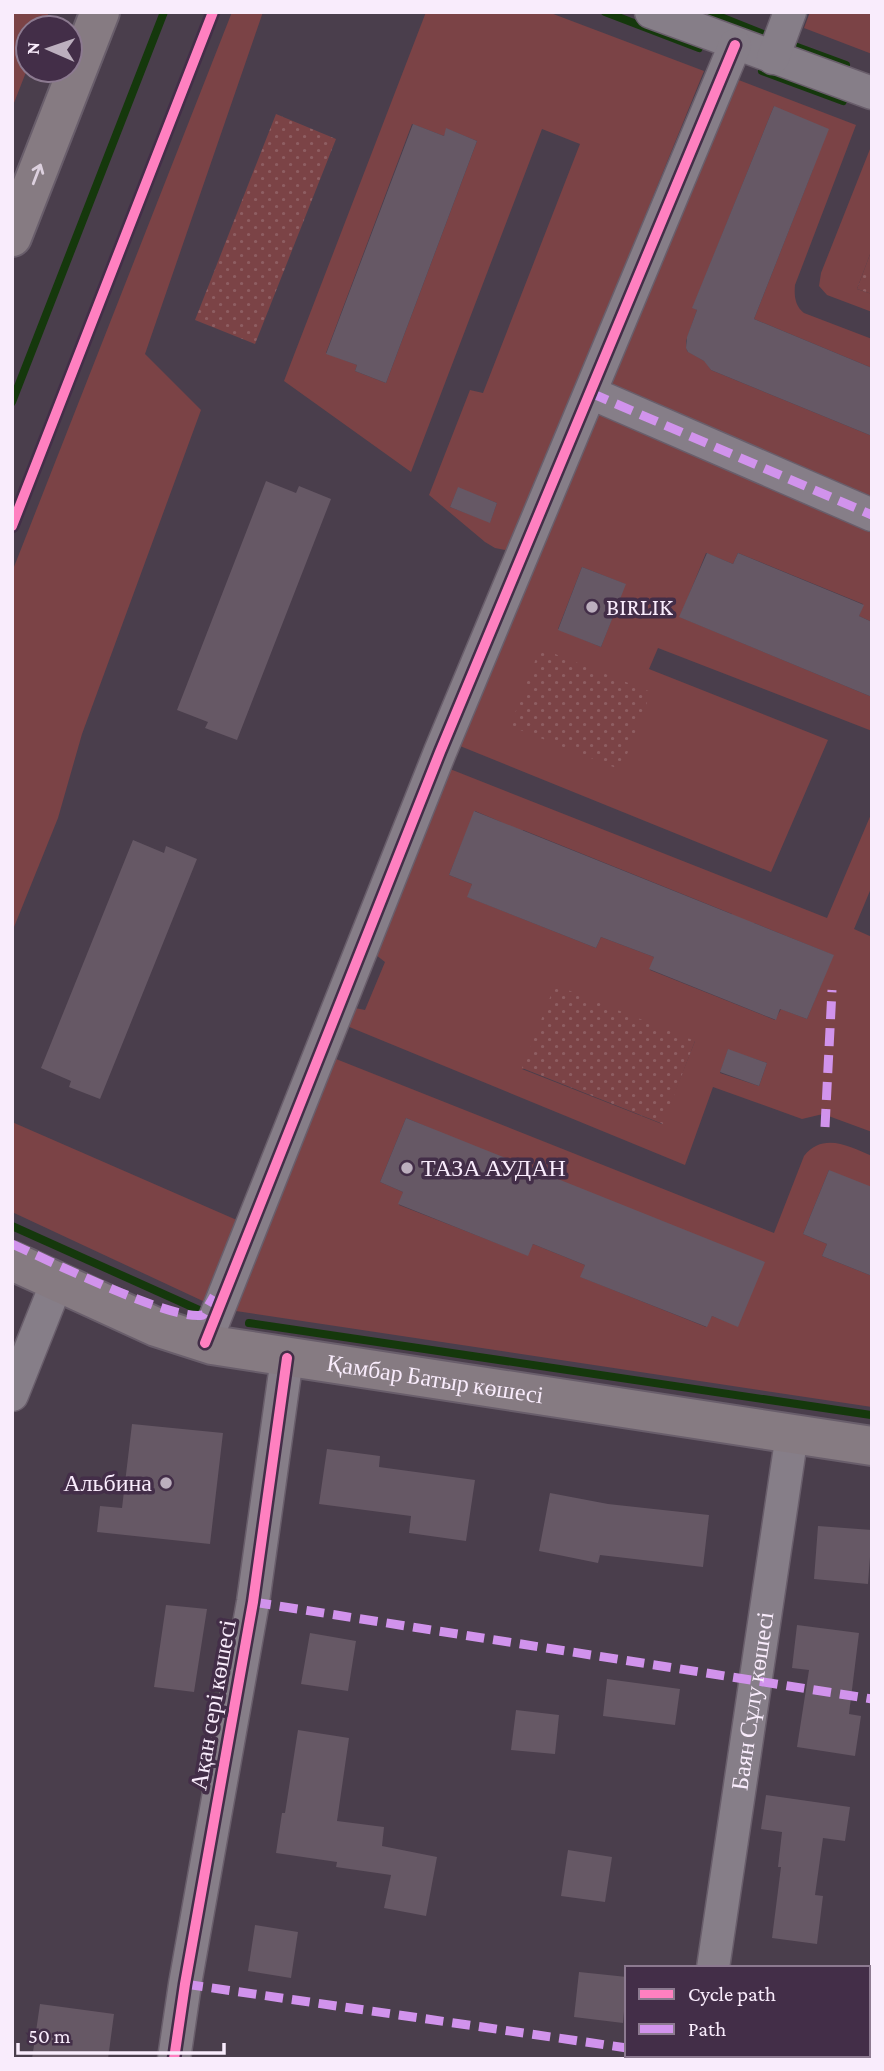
<svg xmlns="http://www.w3.org/2000/svg" width="884" height="2071" font-family="'Crimson Pro',serif">
	<defs>
		<pattern id="park-dots" width="8" height="8" patternUnits="userSpaceOnUse" patternTransform="scale(1.75)"><rect width="8" height="8" fill="#7b4346"/><path d="M2 2h.1M6 6h.1" fill="none" stroke="#8e5e62" stroke-width="1.8" stroke-linecap="round"/></pattern>
	</defs>
	<rect width="100%" height="100%" fill="#4a3e4c"/>
	<path fill="#7b4346" fill-rule="evenodd" d="M12,12H49L43,28H28V67L12,108Z
		M232,12H263L145,354L201,410L82,734L58,818L12,932V572Z
		M426,12H548L704,71L511,546L505,550L495,548L485,542L429,495L470,390L483,393L580,144L542,129L411,472L284,381ZM412,124L444,136L447,129L477,141L386,383L355,371L357,365L326,353ZM458,488L497,503L490,522L450,507Z
		M810,12H872V54L804,28Z
		M736,79L856,125L795,285C794,296 795,306 804,313L872,339V368L754,319L813,169L774,106L693,307L697,310L686,341L687,351L706,362L711,370L872,436V497L610,385Z
		M872,144V249L857,289L872,294V312L827,295L819,286L821,273Z
		M598,412L872,531V622L859,616L863,604L738,553L733,564L706,553L680,617L872,697V731L658,648L649,669L828,740L771,872L460,746ZM582,567L625,584L601,647L558,629Z
		M450,769L827,918L872,812V886L854,929L872,937V1132L823,1114L802,1119L713,1087L685,1165L347,1026L355,1008L365,1010L385,962L376,955ZM475,811L501,822L517,843L523,830L732,914L727,927L754,923L833,955L807,1019L781,1009L775,1020L650,970L654,957L601,937L596,948L468,897L472,884L449,875ZM695,1041L662,1124L522,1069ZM728,1050L767,1063L759,1086L720,1073Z
		M331,1057L774,1233L804,1156C823,1132 849,1146 872,1156L871,1202L829,1170L803,1234L827,1244L822,1256L872,1276V1407L236,1311ZM406,1118L432,1129L738,1326L712,1316L706,1327L581,1277L585,1265L533,1244L527,1255L399,1205L403,1192L380,1182Z
		M12,1122L239,1221L205,1302L12,1212Z"/>
	<path fill="url(#park-dots)" d="M276,114L336,139L255,344L195,320Z
		M872,249V294L857,289Z
		M540,648L651,692L621,770L510,726Z
		M555,985L695,1041L663,1124L522,1068Z"/>
	<g fill="none" stroke-linecap="round" stroke-linejoin="round">
		<path stroke="#15380c" stroke-width="8" d="M605,12L699,48
			M708,12L771,37
			M789,44L846,65
			M762,71L843,101
			M12,402L164,12
			M12,1226L199,1310
			M249,1323L871,1415"/>
	</g>
	<path fill="#665865" d="M774,106L829,129L754,319L872,368V436L711,370L704,361L688,352L686,348L687,337L697,310L692,308Z
		M413,124L444,136L446,128L477,141L386,383L355,371L357,365L326,354Z
		M266,481L296,493L299,486L331,499L237,740L205,728L208,722L177,710Z
		M458,487L497,503L490,523L450,507Z
		M707,553L733,564L738,553L864,605L859,616L872,622V697L679,617Z
		M582,567L626,584L601,647L558,630Z
		M474,811L834,955L807,1019L780,1009L776,1020L649,969L654,957L601,937L596,948L467,897L472,884L449,875Z
		M133,840L164,853L166,846L197,859L100,1099L69,1087L71,1081L41,1068Z
		M728,1049L767,1063L759,1086L720,1072Z
		M406,1118L765,1262L738,1327L712,1316L707,1327L580,1277L585,1265L533,1244L528,1256L398,1204L403,1192L380,1182Z
		M829,1170L872,1187V1276L822,1256L827,1244L803,1234Z
		M132,1424L223,1433L210,1544L97,1532L100,1506L122,1508Z
		M327,1449L380,1456L379,1467L475,1480L466,1541L409,1533L411,1516L319,1504Z
		M550,1493L608,1504L709,1515L703,1567L600,1555L598,1563L539,1551Z
		M818,1526L872,1530L868,1584L814,1579Z
		M166,1605L207,1609L194,1692L154,1687Z
		M797,1625L859,1633L849,1714L861,1716L855,1756L797,1747L809,1670L792,1668Z
		M310,1633L356,1641L348,1691L301,1684Z
		M607,1679L680,1689L675,1725L603,1716Z
		M516,1710L559,1715L555,1754L511,1750Z
		M298,1730L349,1738L337,1821L384,1827L382,1846L437,1857L426,1916L384,1908L391,1875L336,1867L337,1862L276,1853L282,1813H285Z
		M766,1795L850,1807L845,1841L823,1838L815,1895L823,1896L817,1944L772,1938L781,1867H778L782,1832L761,1829Z
		M568,1850L612,1857L605,1902L561,1896Z
		M255,1925L298,1932L291,1978L248,1971Z
		M579,1972L627,1977L623,2023L574,2017Z
		M40,2004L114,2014L108,2059H32Z"/>
	<g fill="none" stroke-linecap="round" stroke-linejoin="round">
		<g stroke="#695e6b" stroke-width="35">
			<g id="minor">
				<path d="M651,12L872,93"/>
				<path d="M773,58L790,12"/>
				<path d="M591,393L872,515"/>
				<path d="M205,1343L440,752L735,45"/>
				<path d="M12,1395L57,1282"/>
				<path id="s1" d="M713,1968L792,1434"/>
				<path d="M174,2059L185,1984L253,1602L287,1358"/>
				<path d="M699,2059L700,2055"/>
			</g>
		</g>
		<g stroke="#695e6b" stroke-width="42">
			<g id="major">
				<path d="M12,237L100,12"/>
				<path id="s2" d="M12,1261L156,1327L212,1345L872,1446"/>
			</g>
		</g>
		<use href="#minor" stroke="#867e88" stroke-width="32"/>
		<use href="#major" stroke="#867b82" stroke-width="38"/>
		<path stroke="#d193ec" stroke-width="9" stroke-dasharray="18 9" stroke-linecap="butt" d="M591,393L872,515
			M825,1127L832,990
			M12,1244C46,1259 173,1322 203,1315L214,1296
			M253,1602L872,1699
			M185,1984L627,2048
			M674,2055L698,2059"/>
		<g stroke="#432e48" stroke-width="15">
			<path id="cycleway" d="M12,526L213,12
				M205,1343L440,752L735,45
				M174,2059L185,1984L253,1602L287,1358"/>
		</g>
		<use href="#cycleway" stroke="#ff80c0" stroke-width="10"/>
	</g>
	<defs><path id="oneway-shaft" d="M-6 0H5M1.5-3L5.5 0L1.5 3" fill="none" stroke-width="1.6" stroke-linecap="round" stroke-linejoin="round" transform="scale(1.75)"/></defs>
	<use stroke="#dcd0de" href="#oneway-shaft" transform="translate(37 174) rotate(-69)"/>
	<g fill="#bcafbe" stroke="#432e48" stroke-width="2.5">
		<circle cx="592" cy="607" r="7"/>
		<circle cx="407" cy="1168" r="7"/>
		<circle cx="166" cy="1483" r="7"/>
	</g>
	<g text-anchor="middle" stroke-width="7" stroke-linejoin="round" paint-order="stroke">
		<g font-size="24" fill="#f9ecfc" stroke="#432e48" text-anchor="start">
			<text x="606" y="615">BIRLIK</text>
			<text x="421" y="1176">ТАЗА АУДАН</text>
			<text x="152" y="1491" text-anchor="end">Альбина</text>
		</g>
		<g font-size="24" fill="#f9ecfc" stroke="#432e48">
			<text dy="8" stroke="none"><textPath href="#s2" startOffset="443">Қамбар Батыр көшесі</textPath></text>
			<text dy="8" stroke="none"><textPath href="#s1" startOffset="270">Баян Сұлу көшесі</textPath></text>
			<text transform="translate(213 1705) rotate(-80)" y="8">Ақан сері көшесі</text>
		</g>
	</g>
	<rect width="884" height="2071" fill="none" stroke="#f9ecfc" stroke-width="28"/>
	<rect x="625" y="1966" width="245" height="91" fill="#432e48" stroke="#8c7a90" stroke-width="2"/>
	<rect x="639" y="1989" width="35" height="10" fill="#ff80c0" stroke="#8c7a90" stroke-width="2"/>
	<text x="688" y="2001" font-size="21" fill="#f9ecfc">Cycle path</text>
	<rect x="639" y="2024" width="35" height="10" fill="#d193ec" stroke="#8c7a90" stroke-width="2"/>
	<text x="688" y="2036" font-size="21" fill="#f9ecfc">Path</text>
	<g transform="translate(49 49) rotate(272)"><circle r="33" fill="#432e48" stroke="#8c7a90" stroke-width="2"/>
	<path d="M0-5L12 26L0 18L-12 26Z" fill="#bcafbe"/>
	<text y="-10" font-size="19" font-weight="bold" text-anchor="middle" fill="#f9ecfc">N</text>
	</g>
	<path d="M18 2043v10h206v-10" fill="none" stroke="#f9ecfc" stroke-width="3.5"/>
	<text x="28" y="2043" font-size="21" fill="#f9ecfc" stroke="#432e48" stroke-width="5" paint-order="stroke">50 m</text>
</svg>
